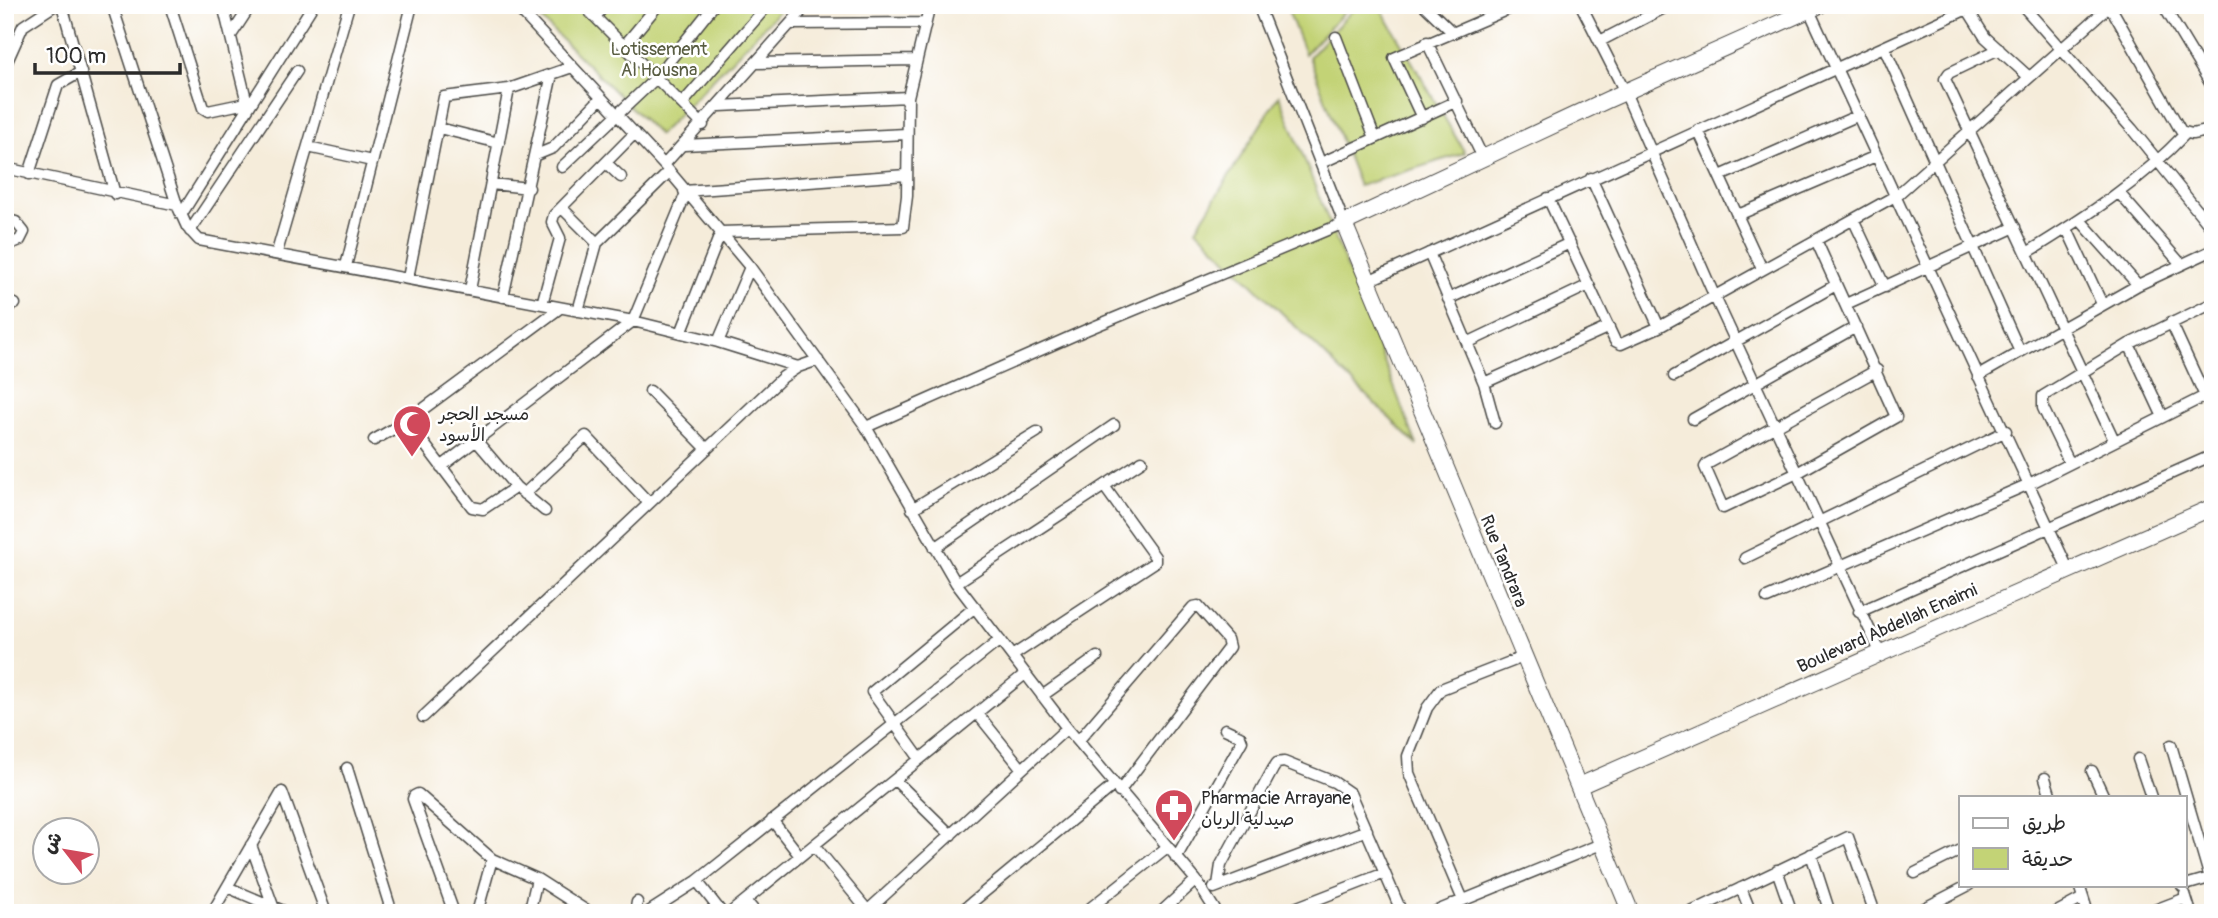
<svg xmlns="http://www.w3.org/2000/svg" width="2218" height="918" font-family="Pangolin,'Playpen Sans Arabic',sans-serif">
	<rect width="100%" height="100%" fill="#fff"/>
	<filter id="ink" filterUnits="userSpaceOnUse"><feTurbulence type="fractalNoise" baseFrequency=".0143" numOctaves="2"/><feDisplacementMap in="SourceGraphic" scale="14" xChannelSelector="R" yChannelSelector="G"/><feConvolveMatrix kernelMatrix="1 2 1 2 8 2 1 2 1" color-interpolation-filters="sRGB"/></filter>
	<filter id="wash" filterUnits="userSpaceOnUse"><feTurbulence type="fractalNoise" baseFrequency=".00686" numOctaves="4" result="noise"/><feDisplacementMap in="SourceGraphic" scale="28" xChannelSelector="R" yChannelSelector="G"/><feGaussianBlur stdDeviation="1.57" result="paint"/><feColorMatrix in="noise" values="0 0 0 0 0 0 0 0 0 0 0 0 0 0 0 0 0 1.4 0 .05"/><feComposite in="paint" operator="in"/></filter>
	<g filter="url(#wash)">
		<rect width="100%" height="100%" fill="#f5ecda"/>
		<path fill="#c3d376" stroke="#777f50" stroke-width="2" d="M527,5H785L659,135Z
			M1286,5H1351L1305,54Z
			M1357,5H1379L1465,153L1359,186L1309,57Z
			M1279,95L1417,445L1196,229Z"/>
	</g>
	<g filter="url(#ink)">
		<g fill="none" stroke-linecap="round" stroke-linejoin="round">
			<g stroke="#494845" stroke-width="13">
				<path id="street" d="M62,5L115,194
					M112,5L177,205L187,227L199,240L633,321L718,342L798,367L818,360
					M170,5L203,108L208,111L251,102
					M223,5L247,103
					M515,5L664,165L750,267L866,427L956,583L1067,728L1196,880L1217,913
					M583,5L703,125
					M1424,5L1452,32
					M1581,5L1625,92L1714,295L1880,652
					M2022,5L2132,129L2213,230
					M2163,5L2213,88
					M2110,6L2181,131L2192,134L2213,130
					M1809,10L2068,569
					M1968,10L1985,37L2029,77
					M595,17L605,5
					M790,24L924,23
					M232,34L251,5
					M1336,37L1375,138
					M1600,41L1670,5
					M1427,42L1483,158
					M624,46L658,5
					M1884,47L2020,352
					M1999,49L1949,73L1945,79L2114,440
					M755,63L915,60
					M5,66L23,26L55,5
					M682,104L768,5
					M720,106L908,97
					M1422,118L1394,58L1518,5
					M439,128L499,143
					M1698,130L1762,269
					M684,145L906,134
					M308,147L372,161
					M536,155L553,148L601,98
					M606,163L621,177
					M1321,163L1457,101
					M664,165L807,5
					M562,167L655,79L714,5
					M5,168L177,205
					M29,174L58,85L81,72
					M1720,176L1859,115
					M1591,178L1659,327
					M491,184L529,188
					M684,191L906,175
					M2119,193L2181,264
					M1548,198L1615,341L1621,344L1659,327L1897,195L2111,5
					M562,208L597,243
					M181,215L313,5
					M1738,215L1876,156
					M5,219L16,222L24,232L20,240L5,246
					M2080,220L2138,285
					M1854,221L1885,287
					M2067,229L2102,304
					M190,231L297,71
					M1816,240L1896,417L1797,473L1723,508L1705,467L1707,464L1877,370
					M277,252L349,5
					M1429,253L1484,383L1495,423
					M2027,253C2084,218 2140,182 2186,133
					M346,266L412,5
					M408,278L444,97L509,89L572,67
					M1368,281L1976,5
					M470,290L509,89
					M503,297L552,74
					M1448,299L1570,243
					M542,304L560,238L552,222L554,215L635,133
					M1846,304L2015,227
					M5,308L15,304
					M578,311L597,243L669,172
					M2171,322L2205,396
					M681,333L721,232L903,227L907,196L908,97L930,5
					M718,342L750,267
					M1467,343L1589,285
					M2129,344L2163,417
					M1674,376L1836,285
					M1978,376L2138,285L2213,250
					M1484,383L1609,327
					M650,391L707,449
					M1693,419L1856,327
					M407,421L472,507L483,509L516,487
					M866,427L1086,330L1344,223L1258,5
					M475,439L516,487L545,511
					M374,440L407,421L560,308
					M2069,462L2043,408V396L2129,344L2213,303
					M441,467L633,321L686,193
					M524,494L586,436L649,503
					M912,509L1037,432
					M935,548L1114,425
					M1745,558L2006,431
					M956,583L1142,461
					M1767,598L2029,484L2213,392
					M1859,612L2213,455
					M1012,656L1155,562V557L1104,486
					M1042,696L1097,657
					M977,713L1022,769
					M423,717L783,377L798,367
					M1078,741L1193,607L1198,606L1227,639L1229,647L1119,792
					M2171,745L2210,878
					M920,759L872,692L975,607
					M2138,759L2151,797
					M347,768L392,913
					M2092,771L2104,797
					M2045,778L2051,797
					M895,780L951,835
					M282,792L326,913
					M772,820L800,856
					M251,845L273,906
					M814,845L868,911
					M1811,854L1830,913
					M1176,858L1242,741L1240,736L1225,729
					M1777,870L1792,913
					M1915,873L1961,850
					M697,881L722,913
					M1218,885L1221,865L1273,769L1277,763L1284,762L1334,782L1350,793L1402,913
					M2079,885L2088,913
					M2182,886L2213,877
					M227,887L288,913
					M1214,888L1367,830
					M1741,888L1751,913
					M2185,894L2191,913
					M1463,900L1409,773L1408,756L1427,708L1441,689L1523,657
					M746,901L756,913
					M1452,904L1463,913
					M212,913L282,792
					M454,913L413,799L414,796L418,794L492,859L537,879L590,913
					M477,913L492,859
					M529,913L537,879
					M635,913L637,902
					M647,913L697,881L1000,640
					M730,913L1025,674
					M865,913L1067,728
					M959,913L1113,786
					M1084,913L1166,848
					M1160,913L1196,880
					M1282,913L1385,873
					M1432,913L1601,844
					M1614,913L1628,907
					M1689,913L1848,837L1875,913
					M1889,913H1898
					M1915,913L1969,885
					M2055,913L2083,898
					M2147,913L2186,898"/>
			</g>
			<g stroke="#494845" stroke-width="18">
				<path id="secondary" d="M1579,786L2213,507
					M1631,913L1344,223L1607,100L1820,5"/>
			</g>
			<use href="#street" stroke="#fff" stroke-width="10"/>
			<use href="#secondary" stroke="#fff" stroke-width="16"/>
		</g>
	</g>
	<defs>
		<g id="mosque-pin" transform="scale(2.0125)"><path d="M0 17L-7.5 6A9.5 9.5 0 1 1 7.5 6Z" fill="#d1495b" stroke="#fff"/><path d="M3.5-4.9A6 6 0 1 0 3.5 4.9A5 5 0 1 1 3.5-4.9Z" fill="#fff"/></g>
		<g id="pharmacy-pin" transform="scale(2.0125)"><path d="M0 17L-7.5 6A9.5 9.5 0 1 1 7.5 6Z" fill="#d1495b" stroke="#fff"/><path d="M-2-6h4v4h4v4h-4v4h-4v-4h-4v-4h4Z" fill="#fff"/></g>
	</defs>
	<g fill-rule="evenodd">
		<use href="#mosque-pin" x="412" y="424"/>
		<use href="#pharmacy-pin" x="1174" y="808"/>
	</g>
	<g text-anchor="middle" stroke-width="5" stroke-linejoin="round" paint-order="stroke">
		<g font-size="18" fill="#595d42" stroke="#fff">
			<text x="659" y="55">Lotissement<tspan x="659" dy="21">Al Housna</tspan></text>
		</g>
		<g font-size="18" fill="#2b2b2b" stroke="#fff" text-anchor="start">
			<text x="439" y="420">مسجد الحجر<tspan x="439" dy="21">الأسود</tspan></text>
			<text x="1201" y="804">Pharmacie Arrayane<tspan x="1201" dy="21">صيدلية الريان</tspan></text>
		</g>
		<g font-size="18" fill="#2b2b2b" stroke="#fff">
			<text transform="translate(1504 561) rotate(68)" y="6">Rue Tandrara</text>
			<text transform="translate(1887 628) rotate(-24)" y="6">Boulevard Abdellah Enaimi</text>
		</g>
	</g>
	<rect width="2218" height="918" fill="none" stroke="#fff" stroke-width="28"/>
	<rect x="1959" y="796" width="228" height="91" fill="#ffffff" stroke="#aaaaaa" stroke-width="2"/>
	<rect x="1973" y="818" width="35" height="10" fill="#ffffff" stroke="#aaaaaa" stroke-width="2"/>
	<text x="2022" y="830" font-size="21" fill="#2b2b2b">طريق</text>
	<rect x="1973" y="848" width="35" height="21" fill="#c3d376" stroke="#aaaaaa" stroke-width="2"/>
	<text x="2022" y="866" font-size="21" fill="#2b2b2b">حديقة</text>
	<g transform="translate(66 851) rotate(301)"><circle r="33" fill="#ffffff" stroke="#aaaaaa" stroke-width="2"/>
	<path d="M0-5L12 26L0 18L-12 26Z" fill="#d1495b"/>
	<text y="-10" font-size="19" font-weight="bold" text-anchor="middle" fill="#2b2b2b">ش</text>
	</g>
	<path d="M35 63v10h145v-10" fill="none" stroke="#2b2b2b" stroke-width="3.5"/>
	<text x="46" y="63" font-size="21" fill="#2b2b2b" stroke="#ffffff" stroke-width="5" paint-order="stroke">100 m</text>
</svg>
